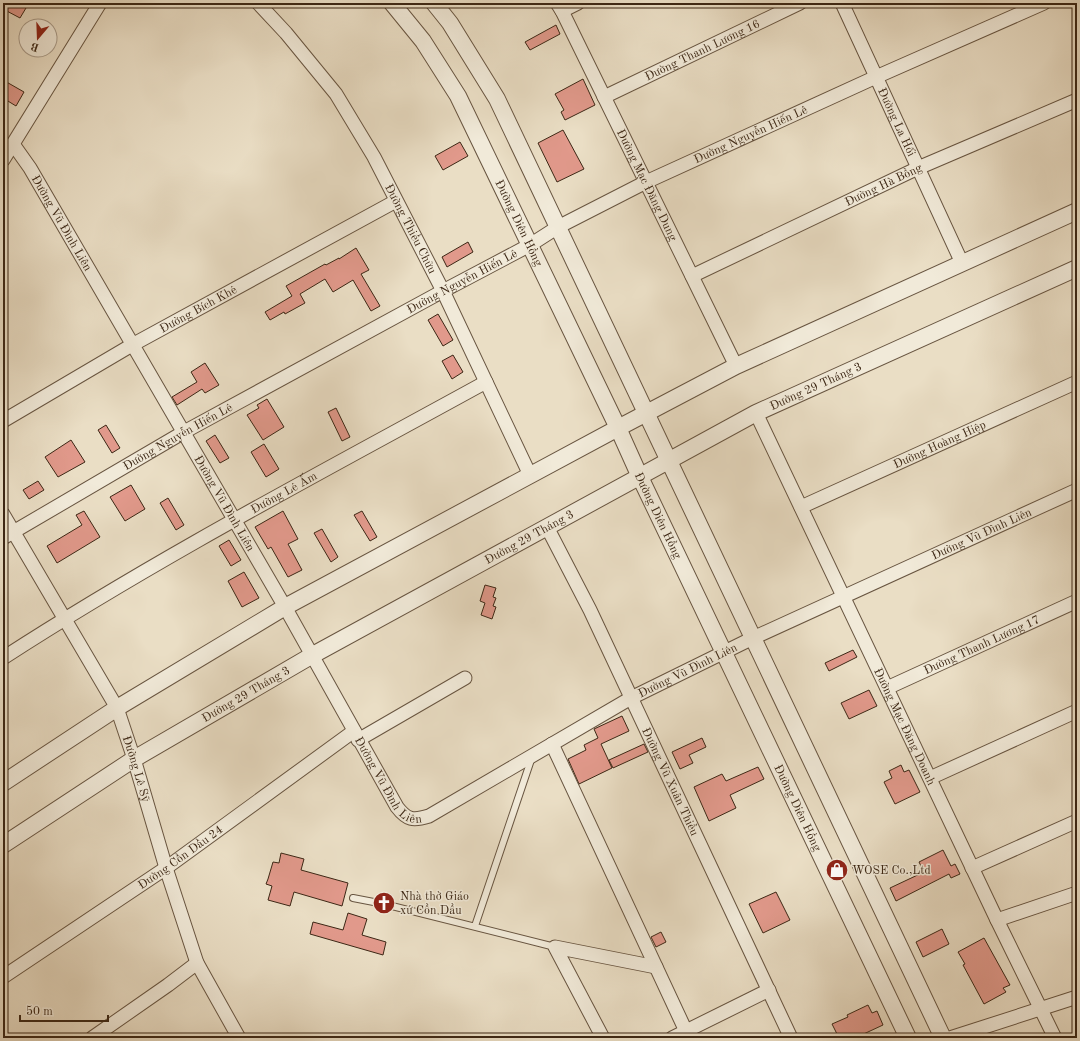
<svg xmlns="http://www.w3.org/2000/svg" width="1080" height="1041" font-family="'Old Standard TT',serif">
	<rect width="100%" height="100%" fill="#eadec5"/>
	<filter id="stains"><feTurbulence type="fractalNoise" baseFrequency=".005" numOctaves="4"/><feColorMatrix values="0 0 0 0 .2 0 0 0 0 .09 0 0 0 0 .02 0 0 0 .5 -.17"/></filter>
	<radialGradient id="worn" r=".72"><stop offset=".6" stop-color="#630" stop-opacity="0"/><stop offset="1" stop-color="#630" stop-opacity=".3"/></radialGradient>
	<path fill="#e1998b" stroke="#3c2715" d="M3,3H29L20,18L3,9Z
		M556,25L560,34L530,50L525,42Z
		M583,79L595,105L565,120L561,112L564,110L555,94Z
		M3,80L24,92L16,106L3,98Z
		M563,130L584,169L557,182L538,143Z
		M460,142L468,156L443,170L435,156Z
		M468,242L473,252L447,267L442,257Z
		M356,248L369,270L361,274L380,306L371,311L353,280L333,292L325,279L300,294L305,303L285,314L284,312L270,320L265,312L292,296L286,286L325,264L326,265L339,258V259Z
		M438,314L453,340L443,346L428,320Z
		M453,355L463,372L452,379L442,361Z
		M205,363L219,385L205,393L202,389L177,405L172,397L197,382L191,372Z
		M267,399L284,427L263,440L247,415L259,408L257,405Z
		M336,408L350,437L342,441L328,412Z
		M106,425L120,448L112,453L98,430Z
		M215,435L229,458L220,463L206,441Z
		M71,440L85,462L58,477L45,457Z
		M264,444L279,469L266,477L251,452Z
		M38,481L44,490L29,499L23,490Z
		M131,485L145,509L125,521L110,497Z
		M168,498L184,525L176,530L160,503Z
		M84,511L100,537L57,563L47,546L82,525L76,515Z
		M283,511L298,539L288,544L302,570L288,577L271,547L268,549L255,527Z
		M362,511L377,537L370,541L354,515Z
		M322,529L338,557L331,562L314,533Z
		M229,540L241,560L231,566L219,546Z
		M244,572L259,598L242,607L228,581Z
		M485,585L496,588L493,597L496,598L493,606L496,607L492,619L481,615L485,603L480,601Z
		M853,650L857,657L829,671L825,663Z
		M869,690L877,706L849,719L841,703Z
		M622,716L629,731L601,744L612,768L579,784L568,759L586,750L584,745L598,738L594,729Z
		M702,738L706,747L689,755L693,763L680,769L672,752Z
		M644,744L648,752L613,768L609,760Z
		M901,765L904,772L909,770L920,792L895,804L884,782L892,778L889,771Z
		M758,767L764,779L730,795L736,808L709,821L694,787L722,774L726,781Z
		M943,850L951,866L955,864L960,874L951,878L949,874L896,901L890,888L924,872L919,862Z
		M281,853L304,859L301,870L348,883L342,906L294,892L290,906L268,900L272,886L266,884L268,879L273,862L279,863Z
		M776,892L790,920L763,933L749,904Z
		M348,913L367,919L362,935L386,942L383,955L310,934L313,922L343,930Z
		M942,929L949,944L923,957L916,942Z
		M661,932L666,942L656,947L651,937Z
		M984,938L1010,985L1003,988L1006,992L984,1004L963,965L965,964L958,952Z
		M868,1005L872,1013L877,1011L883,1025L855,1038H839L832,1024L848,1017L847,1015Z"/>
	<g fill="none" stroke-linecap="round" stroke-linejoin="round">
		<g stroke="#685541" stroke-width="8">
			<path id="service" d="M353,898L384,904L555,947
				M475,926L532,757"/>
		</g>
		<g stroke="#685541" stroke-width="15">
			<g id="minor">
				<path id="s1" d="M258,3L286,33L336,94L374,157L443,291L530,475"/>
				<path id="s2" d="M557,3L562,11L736,366"/>
				<path id="s3" d="M842,3L962,263"/>
				<path d="M562,11L578,3"/>
				<path id="s4" d="M604,97L800,3"/>
				<path id="s5" d="M13,144L30,168L285,607L397,807C407,820 413,821 429,816L631,698L753,638L1077,490"/>
				<path d="M3,160L100,3"/>
				<path id="s6" d="M692,276L918,168L1077,100"/>
				<path id="s7" d="M756,413L997,920L1055,1038"/>
				<path id="s8" d="M3,421L132,345L396,201"/>
				<path id="s9" d="M801,507L1077,382"/>
				<path id="s10" d="M3,514L117,708L134,759L166,868L197,963L239,1038"/>
				<path id="s11" d="M547,527L590,610L791,1038"/>
				<path id="s12" d="M3,538L184,432L443,291L530,245L558,227L646,182L876,77L1044,3"/>
				<path id="s13" d="M3,658C159,557 324,471 486,382"/>
				<path id="s14" d="M887,688L1077,601"/>
				<path d="M358,740L465,678"/>
				<path d="M552,744L684,1027L687,1031"/>
				<path d="M930,778L1077,711"/>
				<path d="M972,868L1077,821"/>
				<path d="M997,920L1077,893"/>
				<path id="s15" d="M3,977L166,868L354,731"/>
				<path d="M92,1038L168,985L197,963"/>
				<path d="M603,1038L555,947L656,967"/>
				<path d="M672,1038L769,990"/>
				<path d="M950,1038L1077,997"/>
			</g>
		</g>
		<g stroke="#685541" stroke-width="18">
			<g id="tertiary">
				<path id="s16" d="M392,3L423,41L458,96L618,428L640,477L908,1038"/>
				<path d="M434,3L450,23L497,99L943,1038"/>
				<path d="M3,783L117,708L285,607L618,428L736,366L1077,211"/>
				<path id="s17" d="M3,845L134,759L311,656L756,413L1077,268"/>
			</g>
		</g>
		<use href="#service" stroke="#f1ead9" stroke-width="6"/>
		<use href="#minor" stroke="#f1ead9" stroke-width="13"/>
		<use href="#tertiary" stroke="#f1ead9" stroke-width="16"/>
	</g>
	<defs>
		<g id="shop-disc" transform="scale(1.15)"><circle r="9.5" fill="#8f2418" stroke="#f1ead9"/><path d="M-5-2.5h2.3a2.7 3.5 0 0 1 5.4 0H5L5.5 6h-11ZM-1.5-2.5h3a1.5 2.3 0 0 0-3 0Z" fill="#fff"/></g>
		<g id="church-disc" transform="scale(1.15)"><circle r="9.5" fill="#8f2418" stroke="#f1ead9"/><path d="M-1.2-6h2.4v3.5h3.3v2.4h-3.3V6h-2.4V-.1h-3.3v-2.4h3.3Z" fill="#fff"/></g>
	</defs>
	<g fill-rule="evenodd">
		<use href="#shop-disc" x="837" y="870"/>
		<use href="#church-disc" x="384" y="903"/>
	</g>
	<g text-anchor="middle" stroke-width="3" stroke-linejoin="round" paint-order="stroke">
		<g font-size="12" fill="#3c2715" stroke="#f1ead9">
			<text dy="4" stroke="none"><textPath href="#s4" startOffset="109">Đường Thanh Lương 16</textPath></text>
			<text dy="4" stroke="none"><textPath href="#s3" startOffset="131">Đường La Hối</textPath></text>
			<text dy="4" stroke="none"><textPath href="#s12" startOffset="850">Đường Nguyễn Hiến Lê</textPath></text>
			<text dy="4" stroke="none"><textPath href="#s2" startOffset="203">Đường Mạc Đăng Dung</textPath></text>
			<text dy="4" stroke="none"><textPath href="#s6" startOffset="212">Đường Hà Bồng</textPath></text>
			<text dy="4" stroke="none"><textPath href="#s5" startOffset="93">Đường Vũ Đình Liên</textPath></text>
			<text dy="4" stroke="none"><textPath href="#s16" startOffset="255">Đường Diên Hồng</textPath></text>
			<text dy="4" stroke="none"><textPath href="#s1" startOffset="274">Đường Thiều Chửu</textPath></text>
			<text dy="4" stroke="none"><textPath href="#s12" startOffset="526">Đường Nguyễn Hiến Lê</textPath></text>
			<text dy="4" stroke="none"><textPath href="#s8" startOffset="225">Đường Bích Khê</textPath></text>
			<text dy="4" stroke="none"><textPath href="#s17" startOffset="934">Đường 29 Tháng 3</textPath></text>
			<text dy="4" stroke="none"><textPath href="#s12" startOffset="202">Đường Nguyễn Hiến Lê</textPath></text>
			<text dy="4" stroke="none"><textPath href="#s9" startOffset="152">Đường Hoàng Hiệp</textPath></text>
			<text dy="4" stroke="none"><textPath href="#s13" startOffset="326">Đường Lê Ấm</textPath></text>
			<text dy="4" stroke="none"><textPath href="#s5" startOffset="417">Đường Vũ Đình Liên</textPath></text>
			<text dy="4" stroke="none"><textPath href="#s16" startOffset="579">Đường Diên Hồng</textPath></text>
			<text dy="4" stroke="none"><textPath href="#s5" startOffset="1424">Đường Vũ Đình Liên</textPath></text>
			<text dy="4" stroke="none"><textPath href="#s17" startOffset="610">Đường 29 Tháng 3</textPath></text>
			<text dy="4" stroke="none"><textPath href="#s14" startOffset="104">Đường Thanh Lương 17</textPath></text>
			<text dy="4" stroke="none"><textPath href="#s5" startOffset="1100">Đường Vũ Đình Liên</textPath></text>
			<text dy="4" stroke="none"><textPath href="#s17" startOffset="286">Đường 29 Tháng 3</textPath></text>
			<text dy="4" stroke="none"><textPath href="#s7" startOffset="347">Đường Mạc Đăng Doanh</textPath></text>
			<text dy="4" stroke="none"><textPath href="#s10" startOffset="289">Đường Lê Sỹ</textPath></text>
			<text dy="4" stroke="none"><textPath href="#s5" startOffset="741">Đường Vũ Đình Liên</textPath></text>
			<text dy="4" stroke="none"><textPath href="#s11" startOffset="283">Đường Vũ Xuân Thiều</textPath></text>
			<text dy="4" stroke="none"><textPath href="#s16" startOffset="903">Đường Diên Hồng</textPath></text>
			<text dy="4" stroke="none"><textPath href="#s15" startOffset="214">Đường Cồn Dầu 24</textPath></text>
		</g>
		<g font-size="12" fill="#3c2715" stroke="#f1ead9" text-anchor="start">
			<text x="852" y="874">WOSE Co.,Ltd</text>
			<text x="400" y="900">Nhà thờ Giáo<tspan x="400" dy="14">xứ Cồn Dầu</tspan></text>
		</g>
	</g>
	<rect width="1080" height="1041" fill="none" stroke="#eadec5" stroke-width="16"/>
	<rect x="4" y="4" width="1072" height="1033" fill="none" stroke="#3c2715" stroke-width="2"/>
	<rect x="8" y="8" width="1064" height="1025" fill="none" stroke="#3c2715"/>
	<g transform="translate(38 38) rotate(199)"><circle r="19" fill="#f1ead9" stroke="#a99c8b"/>
	<path d="M0-3L7 15L0 10L-7 15Z" fill="#8f2418"/>
	<text y="-6" font-size="11" font-weight="bold" text-anchor="middle" fill="#3c2715">B</text>
	</g>
	<path d="M20 1015v6h88v-6" fill="none" stroke="#3c2715" stroke-width="2"/>
	<text x="26" y="1015" font-size="12" fill="#3c2715" stroke="#f1ead9" stroke-width="3" paint-order="stroke">50 m</text>
	<rect width="100%" height="100%" filter="url(#stains)"/>
	<rect width="100%" height="100%" fill="url(#worn)"/>
</svg>
